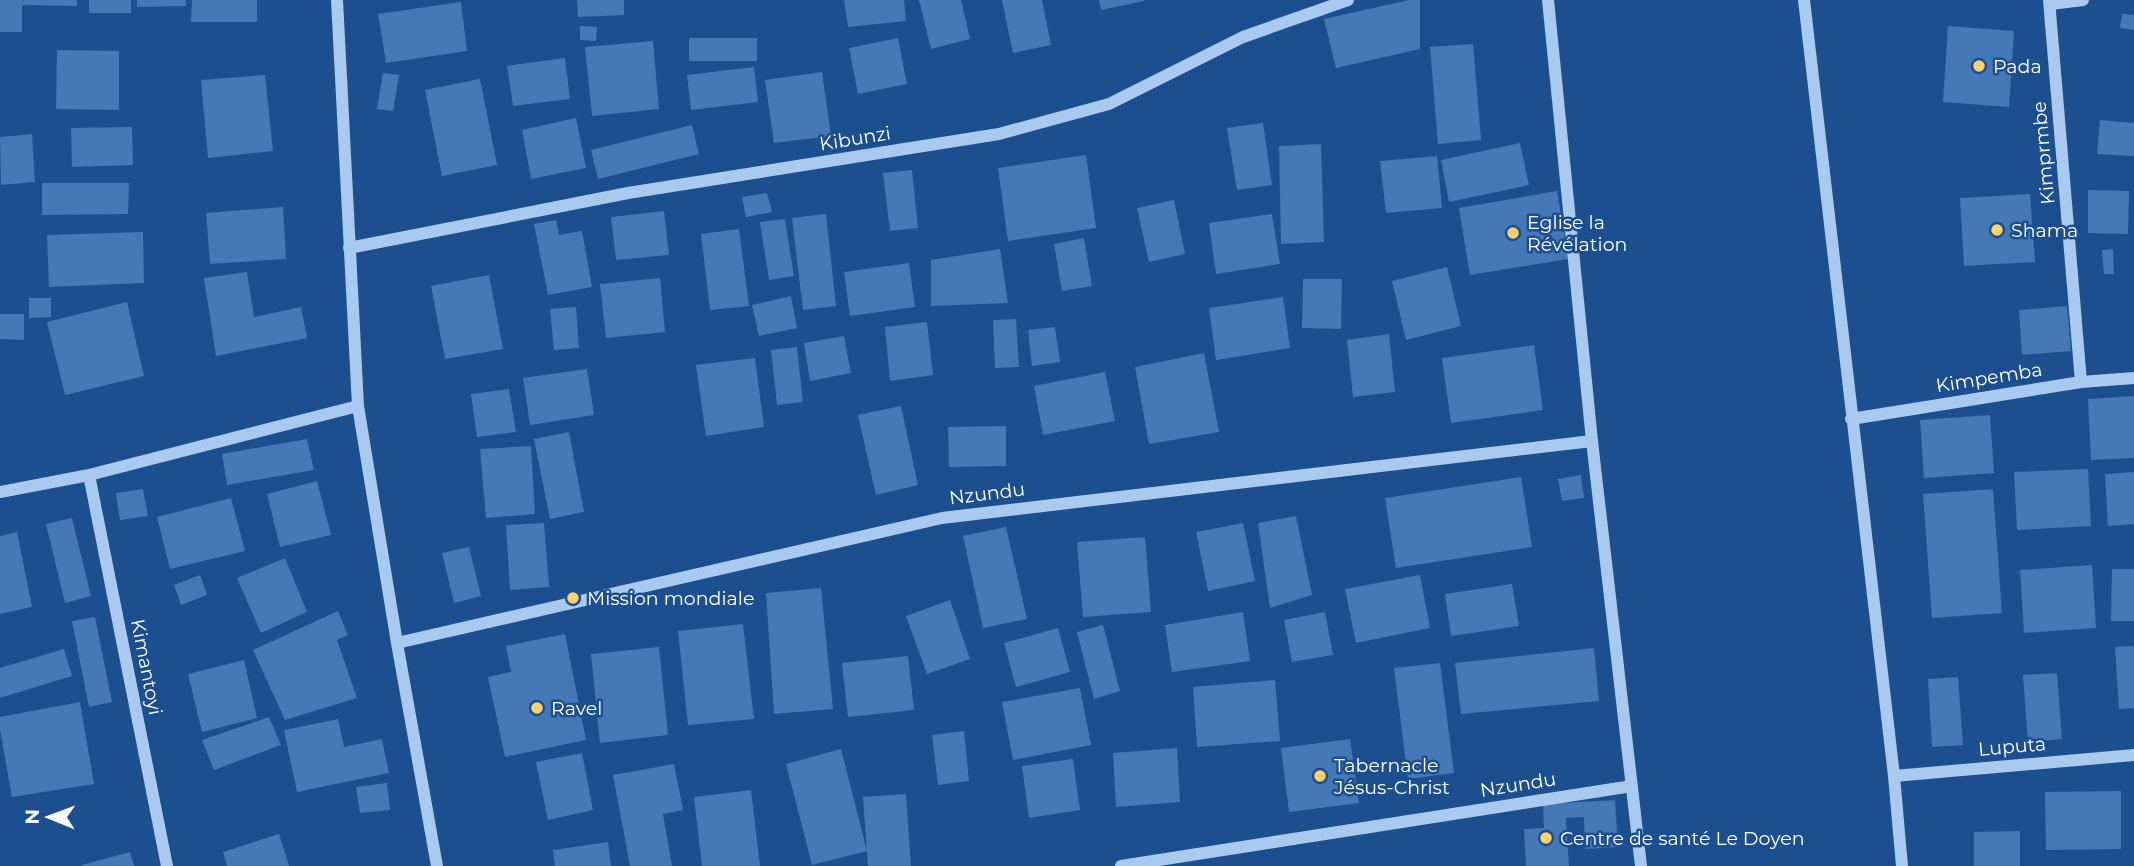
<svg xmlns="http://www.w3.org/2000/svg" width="2134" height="866" font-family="Montserrat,sans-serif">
	<rect width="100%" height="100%" fill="#1b4f8f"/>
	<path fill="#4478b7" d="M0,0H77V6L22,5V32H0Z
		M89,0H131V13H89Z
		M137,0H186V6L137,7Z
		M192,0H257V22H191Z
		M577,0H624V15L578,17Z
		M844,0H904L906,21L848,27Z
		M919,0H961L970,39L931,49Z
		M1002,0H1042L1051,45L1013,53Z
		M1099,0H1144V1L1101,10Z
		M1409,0H1420V49L1336,68L1324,19Z
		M461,2L467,51L386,63L378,14Z
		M2122,14L2134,15V30L2120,28Z
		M580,26L597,27L596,41L580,40Z
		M1948,26L2014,31L2009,107L1943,102Z
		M689,38H757V61H689Z
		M898,38L907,84L858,94L849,48Z
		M653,41L659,109L592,116L585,47Z
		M1473,44L1481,140L1438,144L1430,47Z
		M57,50L119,51V110L56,109Z
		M565,58L570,99L513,106L507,66Z
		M754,67L758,102L691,110L687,75Z
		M822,72L831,136L774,143L765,80Z
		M383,73L399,75L393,111L377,109Z
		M265,75L273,151L208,158L201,80Z
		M480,79L497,165L442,176L425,90Z
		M576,118L586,168L531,179L522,130Z
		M2100,120L2134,123V156L2097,154Z
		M1263,123L1272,185L1237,190L1227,128Z
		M692,125L699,154L598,179L591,150Z
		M132,127L133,165L72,167L71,128Z
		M32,134L35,182L1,185L0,137Z
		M1520,143L1529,185L1449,202L1441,160Z
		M1321,144L1324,242L1281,244L1279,146Z
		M1086,155L1096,228L1008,241L998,168Z
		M1437,156L1442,208L1386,213L1380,161Z
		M912,170L918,228L890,231L883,173Z
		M42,183H129L128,214L42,215Z
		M2088,190L2129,191L2128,234L2088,233Z
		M1557,191L1568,259L1470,275L1459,208Z
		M767,193L772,212L746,217L742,197Z
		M2030,194L2035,262L1964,266L1960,198Z
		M1174,200L1185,254L1149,262L1137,208Z
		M283,207L286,259L210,264L206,213Z
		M664,211L669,255L616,260L611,217Z
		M826,214L836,306L803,310L792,218Z
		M1272,214L1280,264L1216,274L1209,223Z
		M785,219L794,276L769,280L760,222Z
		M556,220L559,235L582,231L592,287L548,295L534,224Z
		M739,229L749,306L710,310L701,234Z
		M143,232L144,283L49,287L47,235Z
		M1084,238L1092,286L1062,291L1054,244Z
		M1000,249L1008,303L931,306V260Z
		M2113,249L2114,274H2104L2102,250Z
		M909,263L915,307L850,316L844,272Z
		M1447,267L1461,326L1406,340L1392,281Z
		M247,272L254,317L301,307L307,338L216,356L204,278Z
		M489,275L503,349L445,359L431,286Z
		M660,278L665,332L606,338L600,284Z
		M1303,279H1342L1341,329L1302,328Z
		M791,296L797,328L759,336L752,305Z
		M1283,297L1290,348L1216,360L1209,308Z
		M29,298H51V317L29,318Z
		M127,302L144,376L65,395L47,322Z
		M2067,306L2071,351L2022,355L2019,310Z
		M576,307L579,348L554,350L550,309Z
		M0,314H24V340L0,339Z
		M1016,319L1019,367L995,368L993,320Z
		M927,322L933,375L890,381L885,327Z
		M1055,327L1060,362L1032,366L1028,330Z
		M1389,334L1395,392L1353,397L1347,340Z
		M844,336L851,373L810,381L804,343Z
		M1534,345L1543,410L1451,423L1442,358Z
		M797,347L803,402L777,405L771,350Z
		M1204,353L1219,432L1149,444L1135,367Z
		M755,358L764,427L706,436L696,365Z
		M587,369L594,415L530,425L523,378Z
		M1105,372L1115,421L1043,435L1034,386Z
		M509,389L516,432L477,437L471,394Z
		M2134,396V458L2091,460L2088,399Z
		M901,406L918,485L876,495L858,415Z
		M1990,415L1994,473L1924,478L1920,420Z
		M1006,426V466L949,467L948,427Z
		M569,432L584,512L550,519L534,439Z
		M307,439L314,470L227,485L222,454Z
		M531,446L535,514L486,518L480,449Z
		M2088,469L2091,526L2017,530L2014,472Z
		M2134,472V524L2108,526L2105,474Z
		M1581,475L1584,498L1562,501L1558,479Z
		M1521,477L1532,547L1396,568L1385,498Z
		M317,481L331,535L280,547L267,494Z
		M143,489L148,516L120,520L116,493Z
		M1993,489L2002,613L1932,618L1923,494Z
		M231,498L245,551L170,569L157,517Z
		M1296,516L1312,595L1270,608L1258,523Z
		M72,518L91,596L65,603L46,524Z
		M544,523L549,587L510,590L506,525Z
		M1243,523L1255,581L1208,591L1196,532Z
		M1006,527L1027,619L983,628L963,536Z
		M17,532L32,607L0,614V536Z
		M1145,537L1151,612L1083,617L1077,542Z
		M469,547L481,596L454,603L442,553Z
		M285,558L307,612L261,633L237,578Z
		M2092,565L2096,628L2024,633L2020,570Z
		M2112,569H2134V621H2111Z
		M200,575L207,595L181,605L174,585Z
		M1420,575L1430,628L1356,643L1345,589Z
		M1512,584L1519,626L1451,636L1445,594Z
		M821,588L833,709L774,714L766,593Z
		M950,600L970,659L927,674L906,616Z
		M338,611L348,635L337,640L357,698L285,720L253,650Z
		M1243,612L1250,661L1172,672L1165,625Z
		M1325,612L1333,655L1292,662L1284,620Z
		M95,617L112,702L89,707L72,621Z
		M743,624L754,719L688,725L678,631Z
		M1103,625L1120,691L1094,699L1077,632Z
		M1058,628L1070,672L1016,687L1004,643Z
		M565,634L586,740L505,757L488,677L511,672L506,646Z
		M2134,646V708L2119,709L2115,647Z
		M659,647L668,735L600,743L591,654Z
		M1594,648L1599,701L1461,714L1455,663Z
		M64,649L72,676L0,698V668Z
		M908,656L914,710L848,717L842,663Z
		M244,660L257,718L202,732L188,674Z
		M1440,663L1454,773L1408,779L1394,668Z
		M2057,673L2062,739L2028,742L2023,675Z
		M1958,677L1963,745L1932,747L1928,679Z
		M1275,680L1280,741L1197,747L1193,687Z
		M1080,688L1091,745L1013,760L1002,702Z
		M80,702L94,784L12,797L0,730V717Z
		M269,717L281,745L214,770L202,740Z
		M338,719L344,747L382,739L389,773L297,792L284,730Z
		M964,731L969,781L938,785L932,735Z
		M1350,739L1359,803L1289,812L1281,748Z
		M1177,748L1180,802L1116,807L1113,753Z
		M841,749L867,851L812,865L786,764Z
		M582,753L593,810L548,820L536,762Z
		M1073,759L1080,810L1029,818L1022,766Z
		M674,764L683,810L663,814L672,866H630L613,775Z
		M387,783L390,810L360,813L356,787Z
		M751,790L760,866H702L694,797Z
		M2121,791V849L2046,850L2045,792Z
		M906,794L911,866H868L863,797Z
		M1615,800L1618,847L1585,849L1584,817L1566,818L1569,866H1526L1524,829L1544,828L1543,804Z
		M2020,831V866H1974V832Z
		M279,834L289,866H227L223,852Z
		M608,842L611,866H555L553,850Z
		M130,852L134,866H82V865Z"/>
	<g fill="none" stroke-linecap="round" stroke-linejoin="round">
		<path stroke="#a9c9ee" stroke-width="12" d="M337,0L358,406L397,643L437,866
			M1548,0L1592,441L1641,866
			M1804,0L1894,776L1902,866
			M2049,0L2081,382
			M2050,4L2083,0
			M349,248L628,193L999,134L1109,104L1243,37L1348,0
			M1851,419L2081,382L2134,378
			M89,475L167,866
			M0,492L89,475L358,406
			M397,643L942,518L1592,441
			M1894,776L2134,755
			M1121,866L1632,786"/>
	</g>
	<g fill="#ffd166" stroke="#1b4f8f" stroke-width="2.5">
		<circle cx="1979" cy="66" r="7"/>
		<circle cx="1997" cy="230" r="7"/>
		<circle cx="1513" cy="233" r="7"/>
		<circle cx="573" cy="598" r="7"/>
		<circle cx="537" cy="708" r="7"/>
		<circle cx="1320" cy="776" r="7"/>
		<circle cx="1546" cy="838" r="7"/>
	</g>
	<g text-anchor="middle" stroke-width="5" stroke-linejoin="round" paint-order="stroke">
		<g font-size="19" fill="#fff" stroke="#1b4f8f" text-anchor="start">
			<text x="1993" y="73">Pada</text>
			<text x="1527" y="229">Eglise la<tspan x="1527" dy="22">Révélation</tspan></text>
			<text x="2011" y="237">Shama</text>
			<text x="587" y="605">Mission mondiale</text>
			<text x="551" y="715">Ravel</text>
			<text x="1334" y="772">Tabernacle<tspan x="1334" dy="22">Jésus-Christ</tspan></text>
			<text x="1560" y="845">Centre de santé Le Doyen</text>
		</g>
		<g font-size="19" fill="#fff" stroke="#1b4f8f">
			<text transform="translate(855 138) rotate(-9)" y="7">Kibunzi</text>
			<text transform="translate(2043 153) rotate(-95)" y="7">Kimprmbe</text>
			<text transform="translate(1989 377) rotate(-9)" y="7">Kimpemba</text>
			<text transform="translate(987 493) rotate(-7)" y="7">Nzundu</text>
			<text transform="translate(147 667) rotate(79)" y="7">Kimantoyi</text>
			<text transform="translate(2012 746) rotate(-5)" y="7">Luputa</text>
			<text transform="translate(1518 784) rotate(-9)" y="7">Nzundu</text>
		</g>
	</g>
	<g transform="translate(49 817) rotate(271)" stroke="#1b4f8f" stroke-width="5" paint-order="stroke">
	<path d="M0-5L12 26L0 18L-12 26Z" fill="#ffffff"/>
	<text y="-10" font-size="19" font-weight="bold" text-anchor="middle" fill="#ffffff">N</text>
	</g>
</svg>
